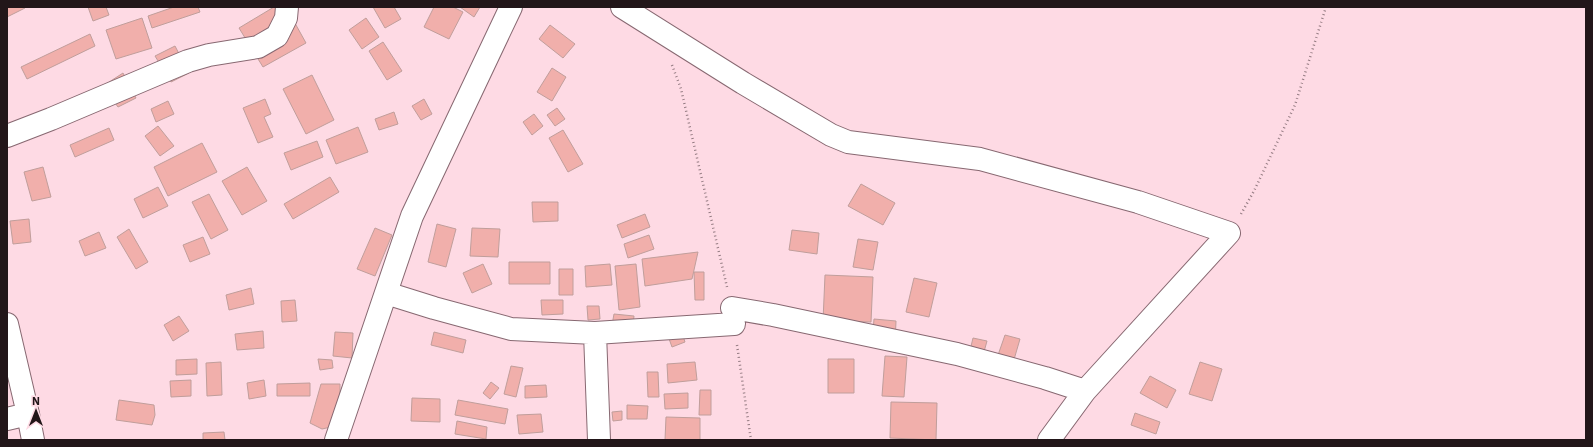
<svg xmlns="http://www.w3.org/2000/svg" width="1593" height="447" font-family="'IBM Plex Sans',sans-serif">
	<rect width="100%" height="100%" fill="#fedae4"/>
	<path fill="#f1afab" stroke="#c09e9b" d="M7,7H25V8L7,17Z
		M88,7H106L109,15L93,21Z
		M174,7H198L200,12L152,28L148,16Z
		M274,7H286L306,43L263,67L239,28Z
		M373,7H394L401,19L385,28Z
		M434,7H453L463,12L449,39L424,27Z
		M460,7H480L474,17Z
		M142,18L152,48L116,59L106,30Z
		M366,18L379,37L362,49L349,30Z
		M550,25L575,44L563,58L539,39Z
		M90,34L95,46L27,79L21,67Z
		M383,42L402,71L387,80L369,51Z
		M175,46L189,73L171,82L155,56Z
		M552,68L566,77L552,101L537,92Z
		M123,73L136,98L118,107L103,86Z
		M312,75L334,120L306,134L283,89Z
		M265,99L271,114L264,117L273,137L258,143L243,108Z
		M424,99L432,114L421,120L412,106Z
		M168,101L174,114L156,122L151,109Z
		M557,108L565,119L555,126L547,115Z
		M394,112L398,124L379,130L375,119Z
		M534,114L543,126L532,135L523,122Z
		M158,126L174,146L160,156L145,136Z
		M358,127L368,152L336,164L326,140Z
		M109,128L114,140L75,157L70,145Z
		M563,130L583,164L568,172L549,138Z
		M317,141L323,157L291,170L284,153Z
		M202,143L217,172L168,196L154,167Z
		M43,167L51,197L32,201L24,172Z
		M247,167L267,201L242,215L222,181Z
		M330,177L339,192L293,219L284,204Z
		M861,184L895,203L883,225L848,206Z
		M158,187L168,206L143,218L134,199Z
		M209,194L228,230L211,239L192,202Z
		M532,202H558V221L533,222Z
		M645,214L650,227L622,238L617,225Z
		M29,219L31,242L13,244L10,221Z
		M437,224L456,229L446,267L428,262Z
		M375,228L392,235L375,276L357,269Z
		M472,228L500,229L498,257L470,256Z
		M129,229L148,262L136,269L117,237Z
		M792,230L819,233L817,254L789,250Z
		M99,232L106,248L85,256L79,241Z
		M649,235L654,249L628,258L624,244Z
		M203,237L210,254L190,262L183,245Z
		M858,239L878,242L873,270L853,267Z
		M698,252L692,279L645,286L642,259Z
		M509,262H550V284H509Z
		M483,264L492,284L472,293L463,273Z
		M610,264L612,285L586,287L585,266Z
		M636,264L640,307L619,310L615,266Z
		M559,269H573V295H559Z
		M694,272H704V300H695Z
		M825,275L873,277L871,322L823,321Z
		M914,278L937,283L929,317L906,312Z
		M251,288L254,304L229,310L226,295Z
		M295,300L297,321L282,322L281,301Z
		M541,300H563V314L542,315Z
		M587,306H599L600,319L588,320Z
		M614,314L634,316L633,327L612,325Z
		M179,316L189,331L173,341L164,325Z
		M874,319L896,321L895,344L872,343Z
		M678,321L685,342L672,347L664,325Z
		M263,331L264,348L237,350L235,334Z
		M335,332L353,333L352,358L333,356Z
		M434,332L466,340L463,353L431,345Z
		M1005,335L1020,339L1013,363L997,358Z
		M973,338L987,341L980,366L967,363Z
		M885,356L907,357L904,397L882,396Z
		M197,359V374L176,375V360Z
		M318,359L332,360L333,368L320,370Z
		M828,359H854V393H828Z
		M221,362L222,395L207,396L206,363Z
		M695,362L697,380L668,383L667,364Z
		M1200,362L1222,369L1212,401L1189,394Z
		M511,366L523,368L516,397L504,394Z
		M647,372H658L659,397H648Z
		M1150,376L1176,390L1167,408L1140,393Z
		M191,380V396L171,397L170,381Z
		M264,380L266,396L249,399L247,383Z
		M491,382L499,388L490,399L483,393Z
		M310,383V396H277V384Z
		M321,384H340V425L322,429L310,423Z
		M546,385L547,397L525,398V386Z
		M700,390H711V415H699Z
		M688,393V408L665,409L664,394Z
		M412,398L440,399V422L411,421Z
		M119,400L154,405L155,415L152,425L116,420Z
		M458,400L508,409L505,424L455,415Z
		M891,402L937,403L936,440L890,438Z
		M627,405L648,406L647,419H627Z
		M622,411V420L613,421L612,412Z
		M1135,413L1160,422L1156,434L1131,425Z
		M541,414L543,432L519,434L517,415Z
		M666,417L700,418V440H665Z
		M457,421L487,427L486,439L455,434Z
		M224,432L225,440H203V433Z"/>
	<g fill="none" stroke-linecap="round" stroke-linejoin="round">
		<g stroke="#876871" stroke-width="24">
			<path id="minor" d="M622,7L743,83L831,135L848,142L980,159L1138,202L1229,233L1085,391L1049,440
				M7,136L51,119L188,61L209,55L258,47L277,36L286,18L287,7
				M386,293L434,308L511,329L595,333L734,324
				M732,308L773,315L957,354L1045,378L1085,391
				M7,324L28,414L33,440
				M595,333L599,440
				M7,419L28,414
				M336,440L412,216L511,7"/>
		</g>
		<path stroke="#967d84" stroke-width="2.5" stroke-dasharray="1 3" stroke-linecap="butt" d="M672,65L681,89L727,287
			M1241,214L1254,191L1295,105L1326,7
			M737,345L751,440"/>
		<use href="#minor" stroke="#fff" stroke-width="22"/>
	</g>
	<rect width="1593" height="447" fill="none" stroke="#221619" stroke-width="16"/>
	<g transform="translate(36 411)" stroke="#fedae4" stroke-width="3" paint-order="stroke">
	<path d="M0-3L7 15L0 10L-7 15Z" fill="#221619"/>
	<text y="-6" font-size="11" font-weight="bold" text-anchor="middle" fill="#221619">N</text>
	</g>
</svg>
